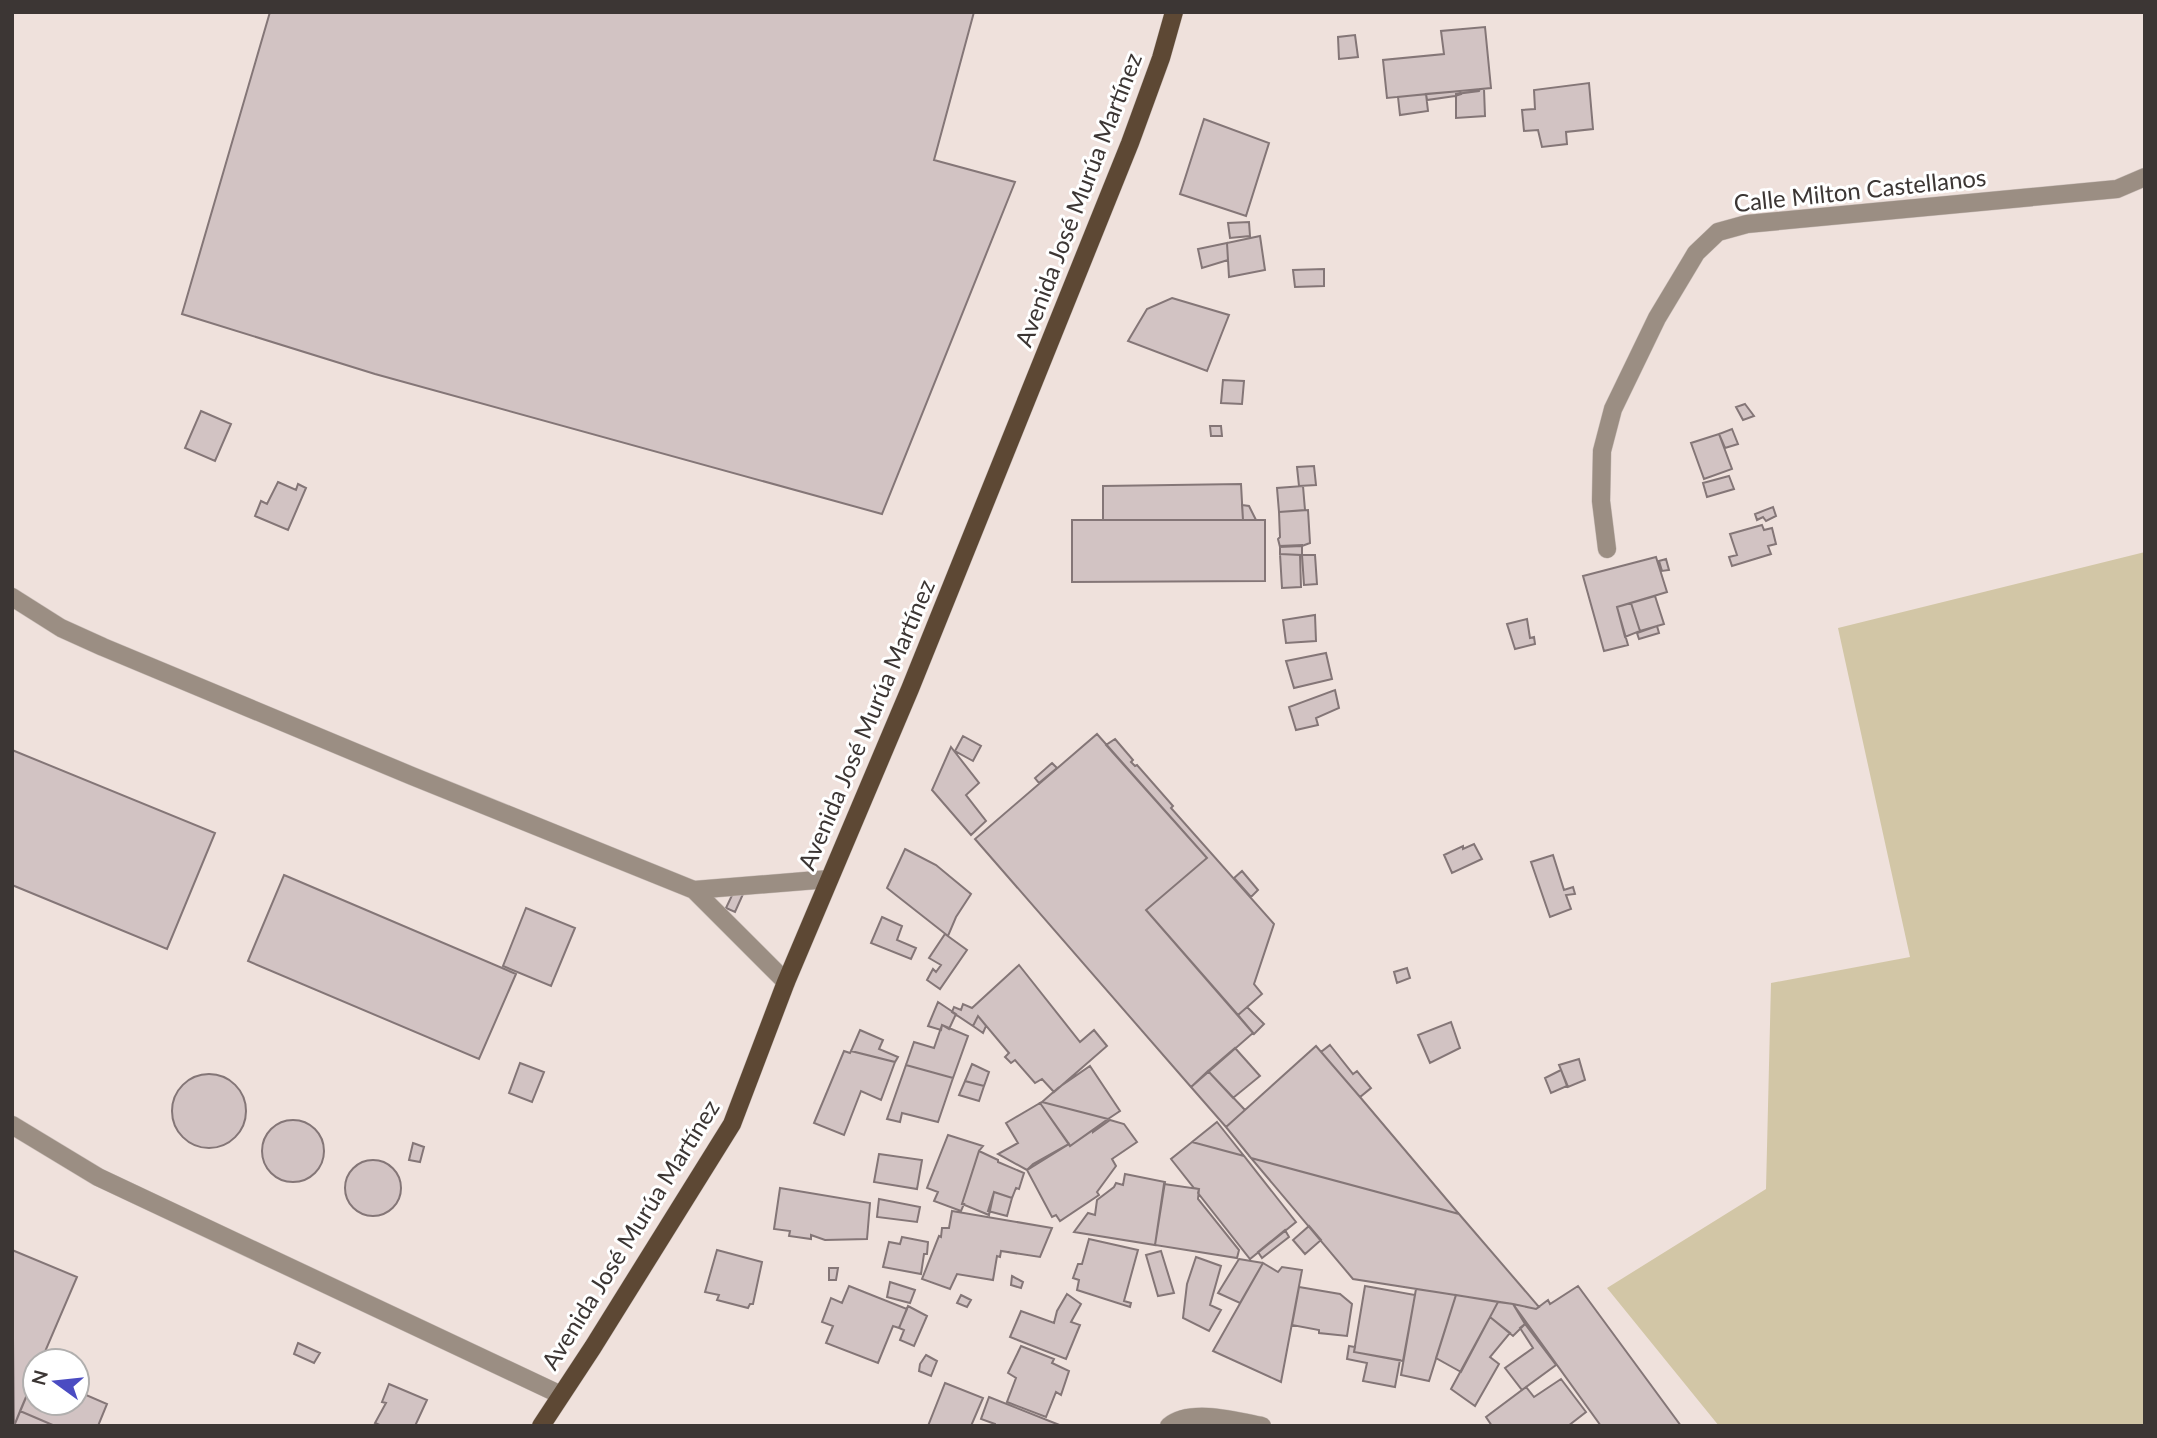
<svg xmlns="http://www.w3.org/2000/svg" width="2157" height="1438" font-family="Lato,sans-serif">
	<rect width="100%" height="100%" fill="#efe1dc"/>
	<path fill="#d2c6a6" d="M2145,552V1426H1719L1607,1288L1766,1189L1771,983L1910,957L1838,628Z"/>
	<path fill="#d2c3c3" stroke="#847677" stroke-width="2" d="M270,12H974L934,160L1015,182L882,514L375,374L182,314Z
		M1485,27L1491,88L1387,98L1383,60L1444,54L1441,31Z
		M1355,35L1358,57L1339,59L1338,37Z
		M1589,83L1593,129L1566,132L1567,144L1542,147L1538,130L1524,131L1522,110L1535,109L1534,90Z
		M1480,89H1484L1485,116L1456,118V94L1479,91Z
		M1460,91L1461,94L1455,96L1427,100L1426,94Z
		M1426,94L1428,111L1400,115L1398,97Z
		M1204,119L1269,143L1246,216L1180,194Z
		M1249,222L1250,236L1230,238L1228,223Z
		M1260,236L1265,270L1229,277L1227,243Z
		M1227,243L1228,260L1202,268L1198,249Z
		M1324,269V286L1295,287L1293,270Z
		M1172,298L1229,315L1207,371L1128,341L1147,309Z
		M1223,380L1244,381L1242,404L1221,403Z
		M1745,404L1754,416L1743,420L1736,407Z
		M201,411L231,424L215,461L185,448Z
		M1210,426H1221L1222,436H1211Z
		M1732,429L1738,444L1725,448L1719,434Z
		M1719,434L1732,469L1704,479L1691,443Z
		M1314,466L1316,485L1299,486L1297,467Z
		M1729,476L1734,489L1707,497L1703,483Z
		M278,482L296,490L298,484L306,488L288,530L255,516L261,501L267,504Z
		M1241,484L1243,520H1103V486Z
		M1303,486L1305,510L1279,512L1277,488Z
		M1242,505L1249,506L1256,520H1243Z
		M1773,507L1776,516L1766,521L1763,517L1757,520L1755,514Z
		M1308,510L1310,543L1302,546L1280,547L1278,539L1280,537L1279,512Z
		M1072,520H1265V581L1072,582Z
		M1762,525L1764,530L1772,528L1776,544L1768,546L1771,554L1732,566L1729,557L1737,555L1730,534Z
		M1302,545V555L1280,554V546Z
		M1280,554L1300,555L1301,587L1282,588Z
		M1302,555H1315L1317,584L1304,585Z
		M1656,557L1667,592L1617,607L1628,645L1604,651L1583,576Z
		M1666,559L1669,570L1662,571L1659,561Z
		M1655,596L1664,624L1640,631L1631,603Z
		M1631,603L1640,631L1625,637L1617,607Z
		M1315,615L1316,641L1286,643L1283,620Z
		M1527,619L1530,638L1534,637L1535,644L1515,649L1507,624Z
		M1657,626L1659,633L1639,639L1637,633Z
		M1326,653L1332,679L1294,688L1286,661Z
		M1335,690L1339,708L1316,718L1318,725L1296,730L1289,707Z
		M1097,734L1207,858L1146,910L1253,1033L1191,1087L975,839Z
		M963,736L981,746L973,761L955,751Z
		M1115,739L1133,760L1131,762L1135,766L1137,765L1173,806L1171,808L1274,924L1254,984L1262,994L1238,1015L1146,910L1207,858L1106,745Z
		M951,747L979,783L966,795L986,821L971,835L932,790Z
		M12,750L215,833L167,949L12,885Z
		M1052,763L1057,768L1039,783L1035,778Z
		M1474,844L1482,859L1452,873L1444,855L1463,846V849Z
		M905,849L936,865L971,894L956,917L948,936L887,888Z
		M1553,855L1564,890L1573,887L1575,894L1566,895L1571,909L1550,917L1531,862Z
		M1242,871L1258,890L1251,897L1234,878Z
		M284,875L516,974L479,1059L248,961Z
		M734,891L743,894L735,912L726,908Z
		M526,908L575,928L551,986L503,966Z
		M882,917L902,926L897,940L916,948L911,959L871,943Z
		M945,934L967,950L940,989L927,980L933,969L936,972L941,965L929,958Z
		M1019,965L1080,1042L1094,1030L1107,1046L1054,1092L1042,1079L1035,1083L1015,1060L1011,1063L1005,1057L1009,1053L978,1016L973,1026L952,1012L954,1007L961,1010L963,1004L972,1008Z
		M1407,968L1410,978L1397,983L1394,972Z
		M938,1002L956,1014L949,1029L942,1025L941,1030L928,1026Z
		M1247,1007L1264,1024L1254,1034L1238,1015Z
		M978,1016L986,1026L983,1033L973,1026Z
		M1451,1022L1460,1048L1430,1063L1418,1035Z
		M942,1025L968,1036L953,1078L906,1065L914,1042L934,1048Z
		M860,1030L883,1040L879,1049L898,1057L895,1062L851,1051Z
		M1330,1045L1353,1074L1357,1071L1371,1088L1360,1097L1321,1052Z
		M1316,1046L1360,1097L1459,1214L1251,1158L1226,1127Z
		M1235,1048L1260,1076L1233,1098L1208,1071Z
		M844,1051L850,1053L851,1051L895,1062L881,1100L861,1091L844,1135L814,1123Z
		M1579,1059L1585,1080L1568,1087L1559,1065Z
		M520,1063L544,1072L532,1102L509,1093Z
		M972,1064L989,1072L984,1086L965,1081Z
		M906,1065L953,1078L938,1122L902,1113L900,1122L887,1119Z
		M1090,1066L1120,1111L1108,1119L1042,1102L1058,1088Z
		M1561,1070L1567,1086L1551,1093L1545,1078Z
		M1208,1071L1245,1110L1226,1127L1191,1087Z
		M172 1111a37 37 0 1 1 74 0a37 37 0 1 1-74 0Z
		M965,1081L984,1086L979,1101L959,1095Z
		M1042,1102L1108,1119L1070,1146L1040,1103Z
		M1040,1103L1069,1144L1027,1170L998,1154L1018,1143L1006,1123Z
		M1110,1120L1124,1124L1137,1142L1112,1159L1116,1166L1097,1192L1099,1195L1060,1221L1056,1215L1052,1217L1027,1170L1033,1164L1069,1144L1070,1146L1093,1130V1132Z
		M262 1151a31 31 0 1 1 62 0a31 31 0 1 1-62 0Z
		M1217,1122L1244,1156L1192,1142Z
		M948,1135L983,1146L979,1151L962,1204H964L961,1211L934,1201L938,1192L927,1188Z
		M1192,1142L1244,1156L1296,1222L1250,1259L1198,1193L1199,1189L1194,1188L1171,1159Z
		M413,1143L424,1147L420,1162L409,1160Z
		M979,1151L998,1160V1162L1024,1173L1019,1189L1016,1188L1012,1198L994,1192L989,1215L962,1204Z
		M879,1154L922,1160L917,1189L874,1182Z
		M1251,1158L1459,1214L1539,1307L1536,1309L1513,1304L1353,1279Z
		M345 1188a28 28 0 1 1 56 0a28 28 0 1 1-56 0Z
		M1125,1174L1165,1182L1155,1245L1074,1232L1088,1213L1095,1215L1097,1200L1114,1187L1116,1183L1123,1185Z
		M1164,1184L1199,1189L1198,1199L1239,1250L1237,1258L1155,1245Z
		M780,1188L870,1203L867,1239L825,1240L811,1235V1239L789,1236L790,1231L774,1229Z
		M994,1192L1012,1198L1007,1216L988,1211Z
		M879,1199L920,1207L917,1222L877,1217Z
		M952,1211L1052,1228L1040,1257L1001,1251L1000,1257L997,1256L993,1280L957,1274L950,1289L922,1279L939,1236L941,1237L942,1228H949Z
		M1309,1226L1321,1240L1305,1254L1293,1240Z
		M1285,1230L1289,1237L1262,1258L1258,1252Z
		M902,1237L928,1242L927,1254H924L921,1274L883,1267L889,1242L900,1244Z
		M1089,1239L1138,1250L1124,1301L1131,1303L1130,1307L1077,1290L1079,1280L1073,1278L1078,1264H1082Z
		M12,1250L77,1277L41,1361H35V1376L14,1426Z
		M717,1250L762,1262L753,1304H750L748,1308L717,1300L719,1295L705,1292Z
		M1161,1251L1174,1293L1158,1296L1146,1255Z
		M1196,1257L1221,1266L1210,1305L1221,1310L1209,1331L1183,1318L1187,1284Z
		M1239,1259L1263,1263L1240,1303L1218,1293Z
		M1263,1263L1278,1272L1282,1267L1302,1270L1281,1382L1213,1351Z
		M829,1268H838L836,1280H829Z
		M1012,1276L1023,1282L1021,1288L1011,1285Z
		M890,1282L915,1290L910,1303L887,1297Z
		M849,1286L907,1309L899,1328L893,1326L878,1363L826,1343L833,1326L822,1322L831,1298L842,1303Z
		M1365,1286L1415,1295L1403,1361L1354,1352Z
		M1578,1286L1681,1426H1601L1513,1304L1536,1309L1548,1300L1550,1304Z
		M1299,1287L1340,1294L1352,1304L1347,1336L1319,1333V1330L1292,1325Z
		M1416,1289L1456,1295L1429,1381L1401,1375Z
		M1067,1294L1081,1304L1071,1322L1080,1325L1066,1359L1010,1337L1021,1311L1054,1323L1057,1311Z
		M961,1295L971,1300L967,1307L957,1303Z
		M1456,1295L1498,1302L1461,1372L1436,1358Z
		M1498,1302L1513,1304L1525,1324L1513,1336L1490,1317Z
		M908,1306L927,1316L914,1346L900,1340L904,1330L899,1328Z
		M1490,1317L1510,1333L1490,1357L1499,1364L1475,1406L1451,1389Z
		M1525,1324L1556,1365L1522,1390L1505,1368L1533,1348L1520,1328Z
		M298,1343L320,1353L314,1363L294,1354Z
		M1021,1346L1054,1359L1052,1363L1069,1371L1061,1395L1056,1392L1046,1417L1007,1402L1016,1378L1008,1373Z
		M1349,1346L1355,1347L1354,1352L1400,1360L1395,1387L1363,1381L1367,1363L1347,1359Z
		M926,1355L937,1361L931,1376L919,1371L920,1364Z
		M35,1376V1403H77V1391L107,1404L98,1426H55L20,1411Z
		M1561,1379L1586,1412L1568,1426H1492L1486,1417L1526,1387L1534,1397Z
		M945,1383L983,1398L971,1426H928Z
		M389,1384L427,1400L415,1426H382L375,1423L386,1403L382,1402Z
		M989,1397L1062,1426H995V1424L981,1419Z
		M20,1411L55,1426H14Z"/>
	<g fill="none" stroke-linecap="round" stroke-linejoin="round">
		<g stroke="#cbbfba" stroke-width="19">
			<path id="minor" d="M1607,549L1601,501L1602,451L1613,409L1657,318L1696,253L1718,232L1747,224L2117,189L2145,177
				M12,597L61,628L103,647L412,776L694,890L786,982
				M694,890L829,879
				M12,1125L98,1177L561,1395
				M1169,1426C1190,1408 1237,1421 1262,1426"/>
		</g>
		<g stroke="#cbbfba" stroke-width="19">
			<path id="major" d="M541,1426L593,1347L732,1124L786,982L910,689L1130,143L1161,58L1174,12"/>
		</g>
		<use href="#minor" stroke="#9b8e83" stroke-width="18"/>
		<use href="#major" stroke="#5d4834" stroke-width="18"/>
	</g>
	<g text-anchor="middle" stroke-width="6" stroke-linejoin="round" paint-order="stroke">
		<g font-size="24" fill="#3c3634" stroke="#fff">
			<text transform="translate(1860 191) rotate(-6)" y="8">Calle Milton Castellanos</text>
			<text transform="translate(1079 200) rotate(-69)" y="8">Avenida José Murúa Martínez</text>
			<text transform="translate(867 725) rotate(-67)" y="8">Avenida José Murúa Martínez</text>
			<text transform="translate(631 1235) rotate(-58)" y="8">Avenida José Murúa Martínez</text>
		</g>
	</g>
	<rect width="2157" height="1438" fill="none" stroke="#3c3634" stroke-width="28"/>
	<g transform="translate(56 1382) rotate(285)"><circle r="33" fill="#ffffff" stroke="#b1afae" stroke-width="2"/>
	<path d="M0-5L12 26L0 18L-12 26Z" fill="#4b4cc2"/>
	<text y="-10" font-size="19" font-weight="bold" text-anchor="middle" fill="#3c3634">N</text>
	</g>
</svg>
